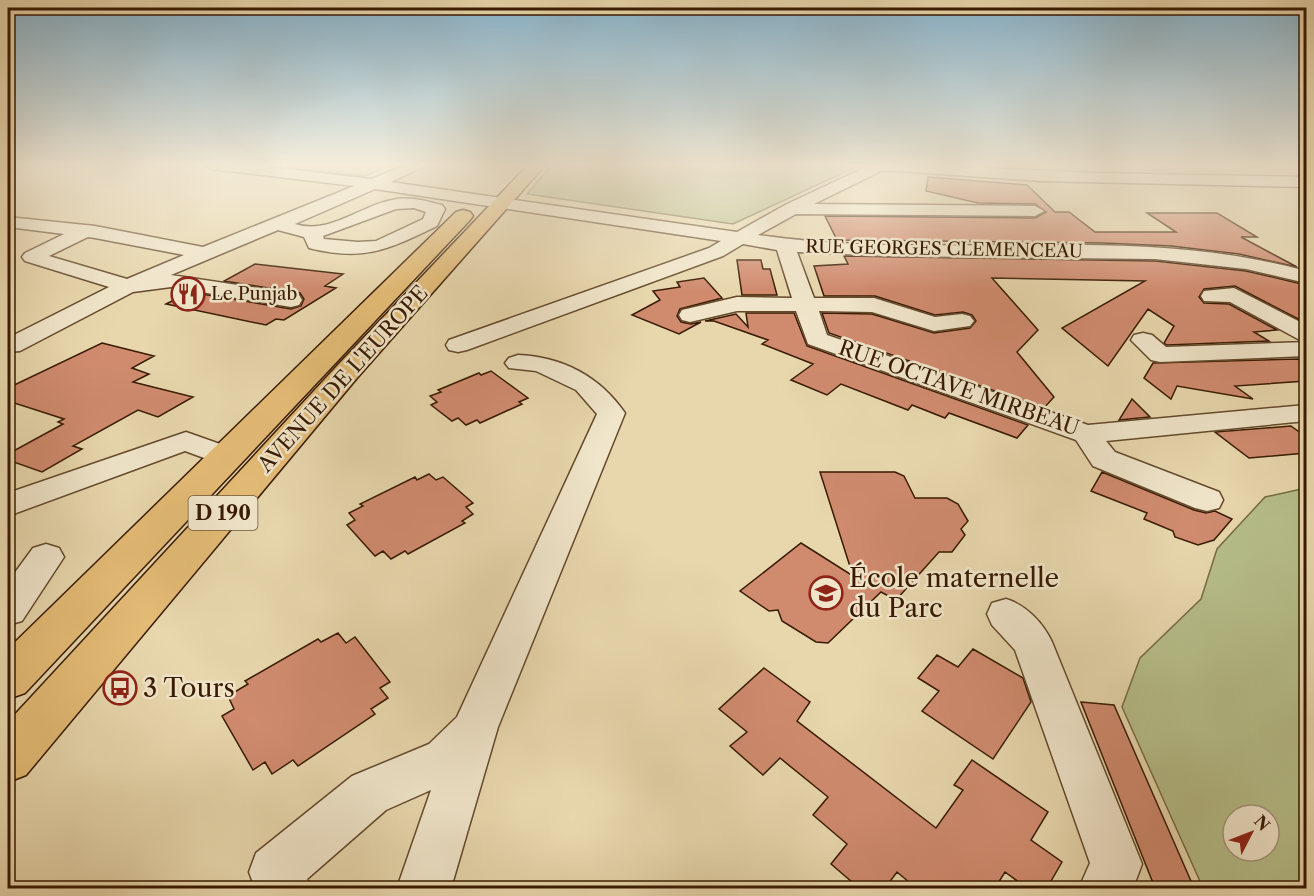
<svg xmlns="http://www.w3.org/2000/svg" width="1314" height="896" font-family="'Libre Caslon Text',serif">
	<rect width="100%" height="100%" fill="#e8d7ad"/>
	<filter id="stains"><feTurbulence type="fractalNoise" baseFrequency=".00333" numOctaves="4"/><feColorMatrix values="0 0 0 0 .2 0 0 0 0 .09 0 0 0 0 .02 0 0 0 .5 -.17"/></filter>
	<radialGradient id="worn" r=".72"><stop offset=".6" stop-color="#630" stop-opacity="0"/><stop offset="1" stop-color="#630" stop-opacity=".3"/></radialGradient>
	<path fill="#b6be8a" stroke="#776c46" stroke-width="1.5" fill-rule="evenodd" d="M260,165H390L365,176Z
		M552,165H860L733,224L527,194Z
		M1306,488V888H1203L1122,707L1140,658L1201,599L1217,549L1265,497ZM1233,815H1269V851H1233Z"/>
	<path fill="#d08b6f" stroke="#381a01" stroke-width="1.5" d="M928,177L1027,185L1055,212H1069L1095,232H1176L1147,213H1217L1257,237H1241L1297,267L1239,254L1171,246L1102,243L837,240L825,216L1035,218L1046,212L1035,204L978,203L926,191Z
		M844,256L1155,261L1246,271L1306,285V323L1235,286L1204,289L1199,297L1204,303L1229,304L1277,330L1254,332L1269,341L1167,345L1164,343L1174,326L1148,309L1108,366L1062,328L1145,281L992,278L1038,330L1017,352L1054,397L1044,408L829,333L822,313L872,314L934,333L970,328L976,321L972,315L963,312L935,315L875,296H824L814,266L848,264Z
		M737,260H761L763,269H770L777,295H742Z
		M255,264L343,274L325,286L336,288L284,320L276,319L266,325L166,304L190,292L291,309L301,306L304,299L300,293L224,281Z
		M704,278L722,298L680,309L677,316L681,322L691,324L701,322L679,334L632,315L660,300L653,291L680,287L677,282Z
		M746,313H794L807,346L1028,425L1017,438L949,413L945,418L912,405L908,410L841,384L827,395L791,380L813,364L762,344L768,340L714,321H705L736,314L748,327Z
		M102,343L154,356L132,368L149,374L133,382L193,397L158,417L138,410L73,446L82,449L42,472L8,460V454L63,424L58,422L64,419L8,401V388Z
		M1298,359L1306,364V381L1235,386L1253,399L1177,386L1171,399L1144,378L1153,363Z
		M491,371L528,398L519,402L522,404L480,423L477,420L466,425L458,418L452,421L431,405L437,402L430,396L441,392L438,390L479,373L481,375Z
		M1132,399L1150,417L1119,420Z
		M1291,426L1306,437V453L1249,458L1215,432Z
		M820,472H895L904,476L915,498H947L958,504L968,521L961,529L965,535L952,552H939L896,600L881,592L828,643L816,642L782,621L778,610L769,611L740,591L801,543L853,576Z
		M1102,472L1194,510L1206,513L1215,511L1232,519L1214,540L1198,545L1175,537L1173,531L1144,519L1147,513L1091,491Z
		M429,474L436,480L443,477L473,503L466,507L473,514L462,521L465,523L408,554L405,551L391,559L383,551L375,556L347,525L355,520L349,513L363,506L360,504L415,477L417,480Z
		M338,633L346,643L355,637L390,682L380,688L388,698L371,709L375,714L298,766L293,760L272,774L265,762L253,770L222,716L234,709L228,696L248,684L245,681L318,639L321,642Z
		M973,649L1023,678L1031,702L993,759L922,711L939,691L918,678L937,655L958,667Z
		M764,668L810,702L797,721L936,828L963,790L954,785L972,760L1048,812L1031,840L1062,862L1047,888H1027L1005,872L995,888H916L897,872L885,888H859L831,864L847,844L813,815L828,797L780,758L763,775L730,746L747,732L719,709Z
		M1081,702L1114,705L1194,888H1155Z"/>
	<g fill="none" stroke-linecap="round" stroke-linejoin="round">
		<g stroke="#64492c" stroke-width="3">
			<path id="minor" d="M204,165H251L371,179L407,165H426L391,182L737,232L785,205L870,165H927L1093,173L1306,177V187L1040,181L883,170L814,204L1035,206L1044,211L1035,216L796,214L758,235C940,262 1128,222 1306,271V283L1246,269L1155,259L889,256L797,252L814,298H874L935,317L962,314L970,316L974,321L970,326L934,331L872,312L819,311L827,335L1088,425L1306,405V421L1106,441L1115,452L1219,492L1223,500L1219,508L1207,511L1195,508L1093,466L1076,440L808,344L796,311H737L690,322L682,320L679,315L682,310L737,297L792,298L777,250L743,244L723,256L467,350L458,352L449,350L446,345L449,340L709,248L721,241L375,189L295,224C329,235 360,206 392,200C410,196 425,201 442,205L445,209L437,226C389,249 365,262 309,248L304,237L278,230L171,275L291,293L299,295L302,300L299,305L291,307L171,287L133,292L20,351L8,352V338L109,287L25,261L22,257L25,253L64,234L8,227V217L95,226L203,247L354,186L211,169ZM414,208L426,212L423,219L376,241L358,242L324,239L323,236L396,209ZM88,237L95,238L184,255L127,279L49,256Z
				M1234,288L1306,325V341L1298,339L1230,302L1204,301L1201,296L1204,291Z
				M1143,333L1152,335L1166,347L1306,342V356L1160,362L1151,360L1131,340L1134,335Z
				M518,355C563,357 599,376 625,413L498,727L451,888H397L431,790L386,810L307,879L311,888H255L249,872L256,853L352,776L429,744L457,717L597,414L576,390L536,371L509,368L505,363L509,358Z
				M186,432L237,450L241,457L237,464L226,466L185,451L8,516V493Z
				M46,544L59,548L64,557L22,621L8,625V582L33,548Z
				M1006,599C1026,605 1043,623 1052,642L1142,864L1133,888H1079L1090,863L1015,650L992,625L987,614L992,603Z"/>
		</g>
		<g stroke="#381a01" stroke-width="3">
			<path id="major" d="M528,165H545L357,378L26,775L8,782V722L337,366Z
				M463,210L470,212L473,216L470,220L25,693L8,699V649L456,212Z"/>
		</g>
		<use href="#minor" fill="#f0e5ca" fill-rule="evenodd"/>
		<use href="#major" fill="#e4bc76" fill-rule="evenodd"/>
	</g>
	<linearGradient id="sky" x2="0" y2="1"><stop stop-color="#87b6d1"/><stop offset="0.57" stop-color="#f5edda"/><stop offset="1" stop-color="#f5edda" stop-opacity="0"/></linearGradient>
	<rect width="1314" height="290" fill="url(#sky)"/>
	<defs>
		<g id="restaurant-ring" transform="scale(1.725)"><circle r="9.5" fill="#f0e5ca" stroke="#8f2418" stroke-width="1.5"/><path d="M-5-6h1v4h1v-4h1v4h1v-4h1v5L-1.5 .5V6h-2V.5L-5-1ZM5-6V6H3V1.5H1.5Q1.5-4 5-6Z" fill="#8f2418"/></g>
		<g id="school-ring" transform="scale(1.725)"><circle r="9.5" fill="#f0e5ca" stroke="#8f2418" stroke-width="1.5"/><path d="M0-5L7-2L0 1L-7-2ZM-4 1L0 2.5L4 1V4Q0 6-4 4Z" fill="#8f2418"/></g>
		<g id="bus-ring" transform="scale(1.725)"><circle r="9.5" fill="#f0e5ca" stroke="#8f2418" stroke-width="1.5"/><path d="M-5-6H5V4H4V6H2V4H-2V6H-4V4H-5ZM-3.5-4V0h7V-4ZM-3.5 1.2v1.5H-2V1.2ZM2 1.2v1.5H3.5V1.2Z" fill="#8f2418"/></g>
	</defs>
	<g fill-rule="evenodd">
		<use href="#restaurant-ring" x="188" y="294"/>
		<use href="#school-ring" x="826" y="593"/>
		<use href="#bus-ring" x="120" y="688"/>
	</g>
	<g text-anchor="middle" stroke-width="5" stroke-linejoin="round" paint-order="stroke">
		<g font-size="18" fill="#381a01" stroke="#f0e5ca">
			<text transform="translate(944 249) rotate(1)" y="6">RUE GEORGES CLEMENCEAU</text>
		</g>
		<g font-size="18" fill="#381a01" stroke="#f0e5ca" text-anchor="start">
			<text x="211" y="300">Le Punjab</text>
		</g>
		<rect fill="#f0e5ca" stroke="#6f573d" stroke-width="1.5" x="188.5" y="496" width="69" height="34" rx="4.5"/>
		<g font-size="20" font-weight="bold" fill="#381a01">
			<text x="223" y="520">D 190</text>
		</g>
		<g font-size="21" fill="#381a01" stroke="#f0e5ca">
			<text transform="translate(343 379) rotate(-48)" y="7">AVENUE DE L'EUROPE</text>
			<text transform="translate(959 388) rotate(19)" y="7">RUE OCTAVE MIRBEAU</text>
		</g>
		<g font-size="26" fill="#381a01" stroke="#f0e5ca" text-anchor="start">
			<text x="849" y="587">École maternelle<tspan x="849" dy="30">du Parc</tspan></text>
			<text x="143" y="697">3 Tours</text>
		</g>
	</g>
	<rect width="1314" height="896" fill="none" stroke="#e8d7ad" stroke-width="30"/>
	<rect x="9" y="9" width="1296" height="878" fill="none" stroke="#381a01" stroke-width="3"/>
	<rect x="15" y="15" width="1284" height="866" fill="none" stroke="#381a01" stroke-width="1.5"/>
	<g transform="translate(1251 833) rotate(48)"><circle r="28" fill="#f0e5ca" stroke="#a6947a" stroke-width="1.5"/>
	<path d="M0-4.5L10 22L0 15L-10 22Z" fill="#8f2418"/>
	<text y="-9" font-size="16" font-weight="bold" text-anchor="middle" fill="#381a01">N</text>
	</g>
	<rect width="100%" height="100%" filter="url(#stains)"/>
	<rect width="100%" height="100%" fill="url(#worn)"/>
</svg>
